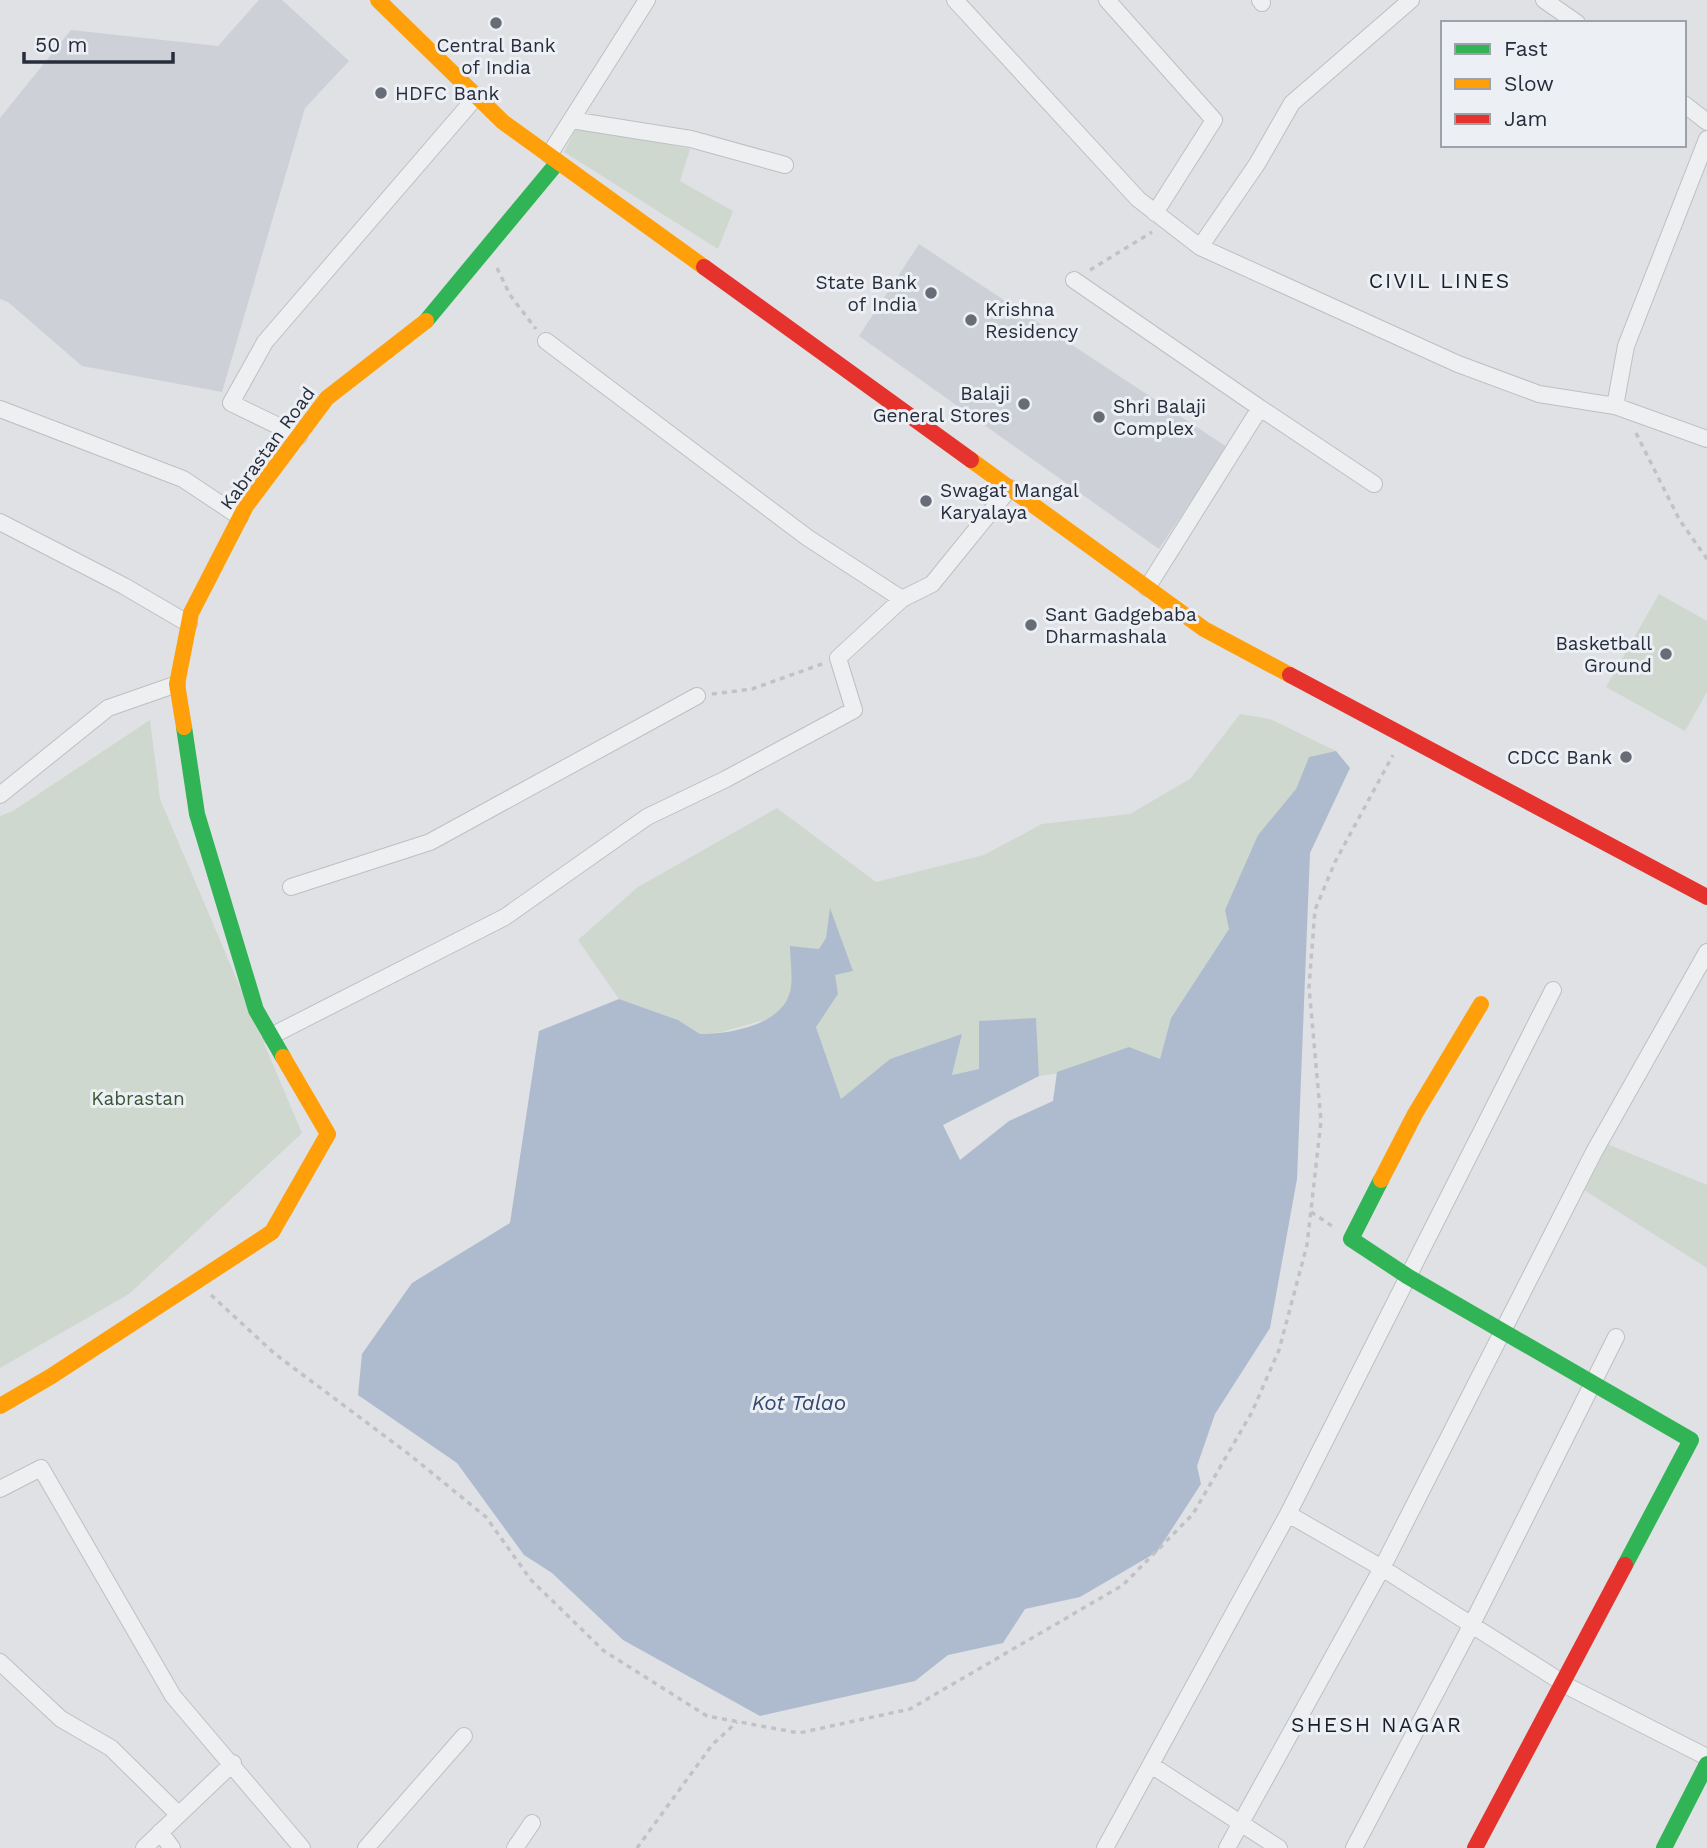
<svg xmlns="http://www.w3.org/2000/svg" width="1707" height="1848" font-family="'Work Sans',sans-serif">
	<rect width="100%" height="100%" fill="#dfe1e4"/>
	<path fill="#cdd0d7" d="M259,0H282L349,61L305,108L222,392L82,366L8,302L0,299V118L71,30L218,46Z
		M919,244L1227,447L1159,549L859,336Z"/>
	<path fill="#ced8cf" d="M577,127L690,149L680,181L733,211L718,249L564,152Z
		M1659,594L1707,621V692L1685,731L1606,687Z
		M1240,714L1270,719L1336,751L1309,757L1296,789L1258,835L1229,929L1171,1018L1160,1059L1039,1076L1036,1019L979,1021V1069L952,1075L962,1035L890,1059L841,1099L816,1027L790,995L775,1017L722,1032L700,1034L678,1020L619,999L578,940L638,887L777,808L876,882L984,855L1042,824L1130,814L1190,779Z
		M150,720L160,799L302,1133L129,1294L0,1368V816L13,811Z
		M1607,1144L1707,1185V1268L1581,1188Z"/>
	<path fill="#aebbce" d="M1336,751L1350,768L1310,853L1297,1179L1270,1328L1215,1414L1197,1466L1201,1484L1157,1552L1080,1597L1025,1609L1003,1643L948,1655L915,1681L760,1716L623,1640L552,1573L524,1555L457,1463L358,1395L362,1354L412,1283L510,1223L539,1031L619,999L678,1020L700,1034C729,1034 778,1026 789,995C794,982 790,960 790,946L819,949L826,938L830,908L853,971L835,975L838,994L816,1027L841,1099L890,1059L962,1034L952,1075L979,1069V1021L1036,1018L1039,1076L943,1125L960,1160L1009,1121L1053,1101L1057,1072L1129,1047L1160,1059L1171,1018L1229,929L1225,910L1258,835L1296,789L1309,757Z"/>
	<g fill="none" stroke-linecap="round" stroke-linejoin="round">
		<g stroke="#bdbfc2" stroke-width="18">
			<path id="street" d="M955,0L1138,199L1200,247L1458,364L1539,394L1615,406L1707,439
				M1107,0L1214,120L1155,213
				M1260,0L1262,3
				M1544,0L1577,23
				M1684,104L1707,122
				M571,120L691,139L785,165
				M549,155L647,0
				M1200,247L1257,164L1292,103L1411,0
				M1074,280L1260,408L1147,588
				M546,341L808,538L902,599
				M1615,406L1626,346L1707,139
				M1260,408L1374,484
				M0,409L183,479L240,517
				M299,436L231,403L265,342L476,97
				M0,522L124,586L189,624
				M0,795L108,708L177,684
				M291,887L430,842L697,696
				M271,1036L505,917L647,817L726,779L854,710L838,658L902,599L932,584L1010,488
				M0,1489L41,1468L173,1696L302,1848
				M1288,1514L1382,1568L1571,1688L1707,1757
				M0,1662L61,1719L111,1748L179,1815
				M1151,1765L1279,1848
				M160,1832L172,1848
				M144,1848L233,1763
				M366,1848L464,1736
				M515,1848L532,1823
				M1105,1848L1288,1514L1553,990
				M1227,1848L1382,1568L1594,1152L1707,952
				M1354,1848L1472,1624L1616,1337"/>
		</g>
		<path stroke="#c1c2c7" stroke-width="3.5" stroke-dasharray="5 5" stroke-linecap="butt" d="M497,268L510,295L536,329
			M1090,270L1152,232
			M1636,433L1679,519L1707,559
			M712,694L752,689L822,664
			M1311,1212L1335,1228
			M211,1295L275,1354L410,1455L486,1517L531,1580L604,1651L707,1716L799,1733L910,1709L1123,1585L1193,1514L1252,1412L1279,1350L1307,1245L1321,1121L1309,987L1315,910L1335,862L1393,755
			M637,1848L712,1745L737,1722"/>
		<use href="#street" stroke="#eeeff1" stroke-width="16"/>
		<path stroke="#30b455" stroke-width="16" d="M426,321L558,162
			M184,727L197,814L256,1010L283,1057
			M1381,1180L1351,1239L1407,1276L1691,1440L1625,1565
			M1664,1848L1707,1764"/>
		<path stroke="#ff9f0a" stroke-width="16" d="M378,0L503,122L704,267
			M971,460L1204,629L1290,675
			M184,727L177,684L191,613L246,506L327,398L426,321
			M1381,1180L1415,1114L1481,1004
			M0,1406L50,1377L272,1232L328,1134L283,1057"/>
		<path stroke="#e5322d" stroke-width="16" d="M704,267L971,460
			M1290,675L1707,897
			M1475,1848L1625,1565"/>
	</g>
	<g fill="#676c77" stroke="#eceff4" stroke-width="2.5">
		<circle cx="496" cy="23" r="7"/>
		<circle cx="381" cy="93" r="7"/>
		<circle cx="931" cy="293" r="7"/>
		<circle cx="971" cy="320" r="7"/>
		<circle cx="1024" cy="404" r="7"/>
		<circle cx="1099" cy="417" r="7"/>
		<circle cx="926" cy="501" r="7"/>
		<circle cx="1031" cy="625" r="7"/>
		<circle cx="1666" cy="654" r="7"/>
		<circle cx="1626" cy="757" r="7"/>
	</g>
	<g text-anchor="middle" stroke-width="6" stroke-linejoin="round" paint-order="stroke">
		<g font-size="19" fill="#272d3c" stroke="#eceff4" text-anchor="start">
			<text x="496" y="52" text-anchor="middle">Central Bank<tspan x="496" dy="22">of India</tspan></text>
			<text x="395" y="100">HDFC Bank</text>
			<text x="917" y="289" text-anchor="end">State Bank<tspan x="917" dy="22">of India</tspan></text>
			<text x="985" y="316">Krishna<tspan x="985" dy="22">Residency</tspan></text>
			<text x="1010" y="400" text-anchor="end">Balaji<tspan x="1010" dy="22">General Stores</tspan></text>
			<text x="1113" y="413">Shri Balaji<tspan x="1113" dy="22">Complex</tspan></text>
			<text x="940" y="497">Swagat Mangal<tspan x="940" dy="22">Karyalaya</tspan></text>
			<text x="1045" y="621">Sant Gadgebaba<tspan x="1045" dy="22">Dharmashala</tspan></text>
			<text x="1652" y="650" text-anchor="end">Basketball<tspan x="1652" dy="22">Ground</tspan></text>
			<text x="1612" y="764" text-anchor="end">CDCC Bank</text>
		</g>
		<g font-size="19" fill="#272d3c" stroke="#eceff4">
			<text transform="translate(267 448) rotate(-54)" y="7">Kabrastan Road</text>
		</g>
		<g font-size="19" fill="#395735" stroke="#eceff4">
			<text x="138" y="1105">Kabrastan</text>
		</g>
		<g font-size="21" letter-spacing="2" fill="#191e2c" stroke="#eceff4">
			<text x="1440" y="288">CIVIL LINES</text>
			<text x="1377" y="1732">SHESH NAGAR</text>
		</g>
		<g font-size="21" font-style="italic" fill="#33496d" stroke="#eceff4">
			<text x="799" y="1410">Kot Talao</text>
		</g>
	</g>
	<rect x="1441" y="21" width="245" height="126" fill="#eceff4" stroke="#9da1aa" stroke-width="2"/>
	<rect x="1455" y="44" width="35" height="10" fill="#30b455" stroke="#9da1aa" stroke-width="2"/>
	<text x="1504" y="56" font-size="21" fill="#272d3c">Fast</text>
	<rect x="1455" y="79" width="35" height="10" fill="#ff9f0a" stroke="#9da1aa" stroke-width="2"/>
	<text x="1504" y="91" font-size="21" fill="#272d3c">Slow</text>
	<rect x="1455" y="114" width="35" height="10" fill="#e5322d" stroke="#9da1aa" stroke-width="2"/>
	<text x="1504" y="126" font-size="21" fill="#272d3c">Jam</text>
	<path d="M24 52v10h149v-10" fill="none" stroke="#272d3c" stroke-width="3.5"/>
	<text x="35" y="52" font-size="21" fill="#272d3c" stroke="#eceff4" stroke-width="5" paint-order="stroke">50 m</text>
</svg>
